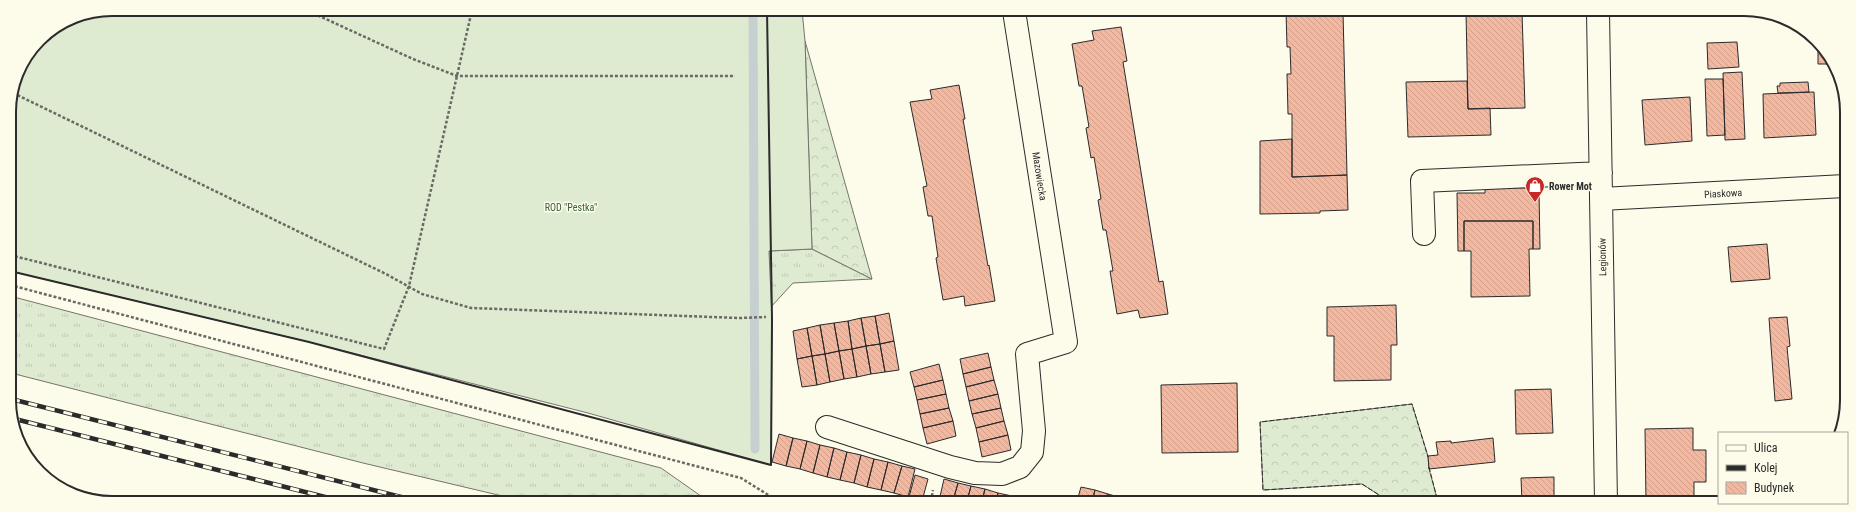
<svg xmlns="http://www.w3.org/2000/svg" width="1856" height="512" font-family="'Roboto Condensed',sans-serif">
	<defs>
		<pattern id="grass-tufts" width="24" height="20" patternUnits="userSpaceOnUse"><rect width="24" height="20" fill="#deebd1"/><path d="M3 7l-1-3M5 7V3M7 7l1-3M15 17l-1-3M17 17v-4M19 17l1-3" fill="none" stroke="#bfcab4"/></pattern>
		<pattern id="forest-crowns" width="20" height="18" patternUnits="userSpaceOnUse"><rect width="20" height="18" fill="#deebd1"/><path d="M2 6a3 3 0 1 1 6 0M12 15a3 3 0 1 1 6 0" fill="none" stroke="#bfcab4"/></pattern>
		<pattern id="building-back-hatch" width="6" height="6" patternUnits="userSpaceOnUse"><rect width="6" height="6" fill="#f2b8a0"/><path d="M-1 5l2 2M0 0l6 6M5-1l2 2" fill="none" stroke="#d09e8a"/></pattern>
	</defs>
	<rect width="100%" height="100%" fill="#fdfbea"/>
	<path fill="url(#grass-tufts)" stroke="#74746e" d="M812,249L872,279L793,283L770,308L769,251Z
		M10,296L661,468L708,501L519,500L363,463L11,373Z"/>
	<path fill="url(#forest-crowns)" stroke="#74746e" d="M805,41L872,279L812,249Z
		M1412,404L1428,456L1429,469L1438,502H1390L1362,484L1263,490L1260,422Z"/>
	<path fill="#deebd1" stroke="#74746e" d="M112,9L802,10L805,41L812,249L769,251L772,319L771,465L588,413L309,342L10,271L9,105L20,67L39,39L73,17Z"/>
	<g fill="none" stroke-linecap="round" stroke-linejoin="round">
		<path stroke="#c7d0d0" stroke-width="9" d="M753,10L755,449"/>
	</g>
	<path fill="url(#building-back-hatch)" stroke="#2b2b2b" d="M1286,11L1343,12L1347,175L1292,177V114H1288L1287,74H1291L1290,47H1287Z
		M1466,12H1522L1525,108L1468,109Z
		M1121,27L1127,61L1123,62L1159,282L1163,281L1168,314L1140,318L1138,310L1117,314L1110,271H1113L1106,230H1103L1098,200L1101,199L1094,157L1091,158L1086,128L1089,127L1082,86H1079L1072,44L1094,40L1092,31Z
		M1818,41L1830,64H1818Z
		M1737,42L1739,67L1708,69L1707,43Z
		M1742,72L1745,139L1725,140L1723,73Z
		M1705,79H1723L1725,135L1707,136Z
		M1467,81L1468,109L1490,108L1491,135L1408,137L1406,82Z
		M1808,82L1809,92L1778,93L1777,86H1780V83Z
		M959,85L965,119H963L988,266L989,265L995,301L965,306L964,296L943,300L936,258L938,257L932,216H928L923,187L927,186L910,102L932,99L930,90Z
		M1814,92L1816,135L1764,138L1763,94Z
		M1690,97L1692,141L1645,145L1642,100Z
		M1292,139V177L1347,175L1348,210L1320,211V213L1260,214V141Z
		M1485,187L1528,188V191H1539L1540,249H1533V221H1464V251H1458L1457,193H1485Z
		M1464,221H1533V249H1529L1530,296L1471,297V251H1464Z
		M1767,244L1770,279L1731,282L1728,247Z
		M1396,305L1397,345H1391V380L1334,381V336H1327V307Z
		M889,313L894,341L880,344L875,316Z
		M875,316L880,344L866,346L861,318Z
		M1787,317L1790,346L1787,347L1792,399L1775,401L1769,318Z
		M861,318L866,346L852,349L848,321Z
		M848,321L852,349L839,351L834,323Z
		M834,323L839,351L825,354L820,325Z
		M820,325L825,354L812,356L807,328Z
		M807,328L812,356L797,359L793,331Z
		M894,341L899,370L885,372L880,344Z
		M880,344L885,372L871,374L866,346Z
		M866,346L871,374L857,377L852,349Z
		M852,349L857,377L844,379L839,351Z
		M839,351L844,379L830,382L825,354Z
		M988,353L991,367L963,374L960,359Z
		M825,354L830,382L817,385L812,356Z
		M812,356L817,385L802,387L797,359Z
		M939,364L943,380L914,387L910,372Z
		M991,367L994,380L966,387L963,374Z
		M943,380L946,394L917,400L914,387Z
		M994,380L998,394L969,401L966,387Z
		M1237,383L1238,452L1162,453L1161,385Z
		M1551,389L1553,433L1516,434L1515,390Z
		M946,394L949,408L920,414L917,400Z
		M998,394L1001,408L972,414L969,401Z
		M949,408L953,421L923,428L920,414Z
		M1001,408L1004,421L976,428L972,414Z
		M953,421L956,436L927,444L923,428Z
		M1004,421L1008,435L979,442L976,428Z
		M1693,428V450H1706V482H1694V503H1646L1645,429Z
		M779,434L793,438L786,466L772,462Z
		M1008,435L1011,450L982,457L979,442Z
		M793,438L807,441L800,469L786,466Z
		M1493,438L1495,462L1429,469L1428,456L1438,455L1436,442L1451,441V443Z
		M807,441L820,445L813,473L800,469Z
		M820,445L834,448L827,477L813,473Z
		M834,448L847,452L840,480L827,477Z
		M847,452L861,455L854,483L840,480Z
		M861,455L874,459L867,487L854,483Z
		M874,459L888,462L881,490L867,487Z
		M888,462L902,466L894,493L881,490Z
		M902,466L915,469L908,497L894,493Z
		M915,475L928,479L922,501L909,497Z
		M1554,477V502H1522L1521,478Z
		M944,479L958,483L953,501H939Z
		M958,483L971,486L967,501H953Z
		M971,486L985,489L982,501H967Z
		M1081,487L1095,490L1092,502L1077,501Z
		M985,489L998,493L996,501H982Z
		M1095,490L1108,494L1106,502H1092Z
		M998,493L1012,496L1010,501H996Z
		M1108,494L1122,498L1121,502H1106Z
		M1012,496L1025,500V501H1010Z
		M1122,498L1135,501V502H1121Z
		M1273,498L1288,502H1272Z"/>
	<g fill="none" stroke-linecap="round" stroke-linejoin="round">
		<g stroke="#2b2b2b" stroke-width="24">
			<path id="minor" d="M1598,12L1606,503
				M1601,199L1845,186
				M1424,234L1422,181L1601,173
				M827,427L950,467L975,473L1002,474L1020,467L1032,452L1034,431L1027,354L1066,342L1014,11"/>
		</g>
		<path stroke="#6a6964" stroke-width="2.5" stroke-dasharray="3 2" stroke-linecap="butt" d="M304,9L413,59L457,76H735
			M13,93L386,274L422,294L471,308L739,318L766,317
			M10,255L384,349L409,286L472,10
			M10,285L741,478L778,501
			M64,487L114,500
			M931,501L933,490"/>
		<use href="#minor" stroke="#fdfbea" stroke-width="22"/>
		<g stroke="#2b2b2b" stroke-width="4.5">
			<path id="rail" d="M11,399L413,500
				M11,418L337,500"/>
		</g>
		<use href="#rail" stroke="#fdfbea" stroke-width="3" stroke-dasharray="9" stroke-linecap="butt"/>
		<path stroke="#2b2b2b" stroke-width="1" stroke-dasharray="5 2" stroke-linecap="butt" d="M1429,467L1438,502
			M1390,502L1362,484L1263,490L1260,422L1412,404L1428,457"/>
		<path stroke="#2b2b2b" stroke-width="2" d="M10,271L309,342L771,465L772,319L767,10"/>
	</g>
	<defs>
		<g id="shop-pin" transform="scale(1)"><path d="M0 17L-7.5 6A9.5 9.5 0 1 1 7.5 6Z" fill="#c62828" stroke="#fdfbea"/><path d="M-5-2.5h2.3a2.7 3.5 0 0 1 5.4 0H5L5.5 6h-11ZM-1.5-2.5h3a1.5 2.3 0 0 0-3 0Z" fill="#fff"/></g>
	</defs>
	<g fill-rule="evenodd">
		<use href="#shop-pin" x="1535" y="186"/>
	</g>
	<g text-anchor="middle" stroke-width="3" stroke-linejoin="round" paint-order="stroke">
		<g font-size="10" fill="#2b2b2b" stroke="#fdfbea">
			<text transform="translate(1040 176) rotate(81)" y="4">Mazowiecka</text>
			<text transform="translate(1723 193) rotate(-3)" y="4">Piaskowa</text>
			<text transform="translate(1602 257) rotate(-91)" y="4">Legionów</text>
		</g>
		<g font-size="10" font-weight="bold" fill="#2b2b2b" stroke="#fdfbea" text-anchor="start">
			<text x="1549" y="190">Rower Mot</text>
		</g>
		<g font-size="10" fill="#34623c" stroke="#fdfbea">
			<text x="571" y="211">ROD "Pestka"</text>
		</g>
	</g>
	<path d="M0 0H1856V512H0ZM112 16H1744A96 96 0 0 1 1840 112V400A96 96 0 0 1 1744 496H112A96 96 0 0 1 16 400V112A96 96 0 0 1 112 16Z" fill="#fdfbea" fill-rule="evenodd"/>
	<path fill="none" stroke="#2b2b2b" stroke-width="2" d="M112 16H1744A96 96 0 0 1 1840 112V400A96 96 0 0 1 1744 496H112A96 96 0 0 1 16 400V112A96 96 0 0 1 112 16Z"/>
	<rect x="1718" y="432" width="130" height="72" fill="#fdfbea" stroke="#a9a89e"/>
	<rect x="1726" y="445" width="20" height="6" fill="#fdfbea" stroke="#a9a89e"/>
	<text x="1754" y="452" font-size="12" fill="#2b2b2b">Ulica</text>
	<rect x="1726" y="465" width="20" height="6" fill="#2b2b2b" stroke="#a9a89e"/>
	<text x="1754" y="472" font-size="12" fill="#2b2b2b">Kolej</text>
	<rect x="1726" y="482" width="20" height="12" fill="url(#building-back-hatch)" stroke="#a9a89e"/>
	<text x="1754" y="492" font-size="12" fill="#2b2b2b">Budynek</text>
</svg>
